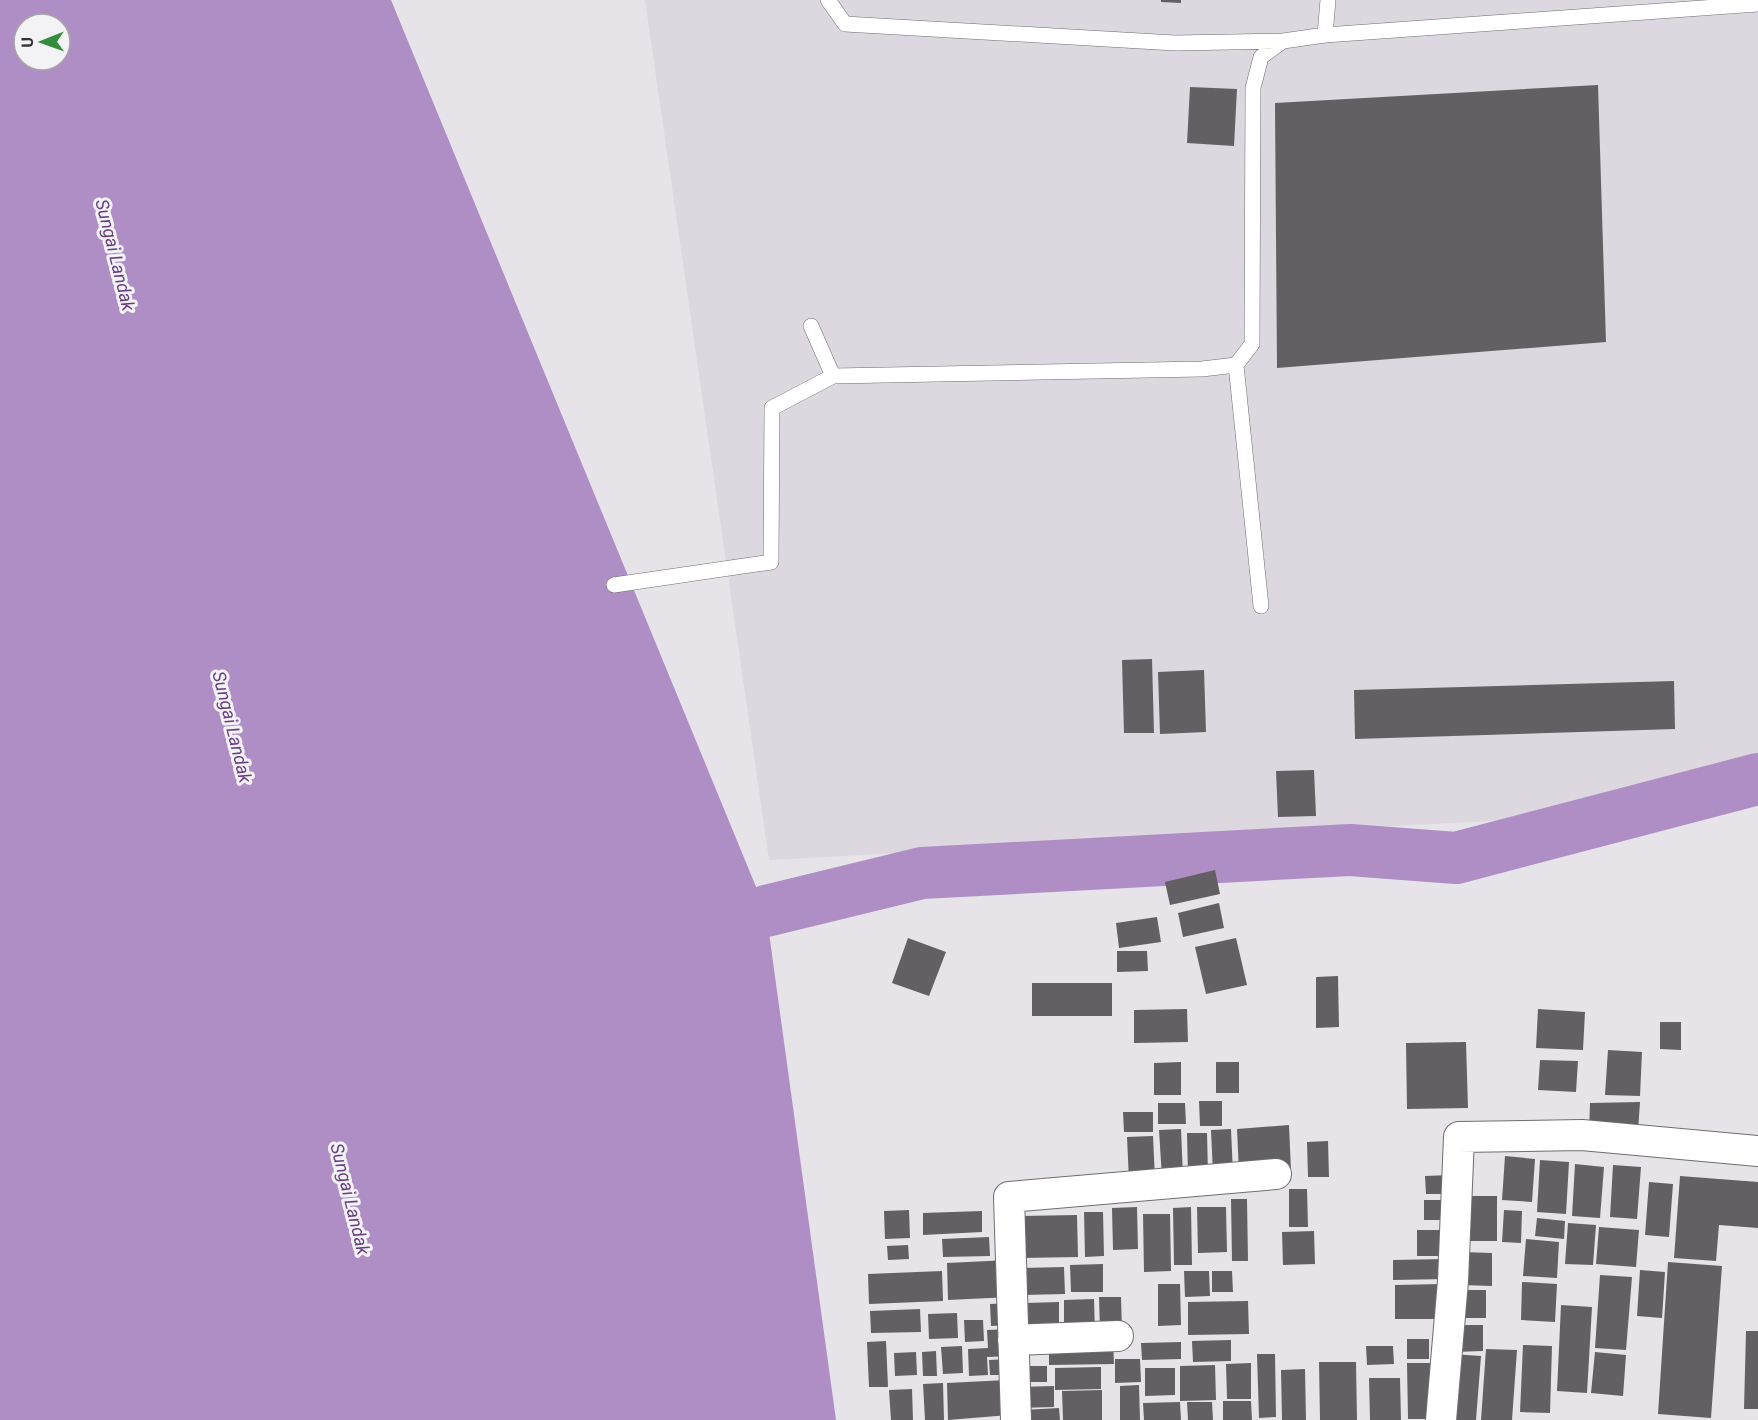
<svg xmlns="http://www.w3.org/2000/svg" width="1758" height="1420" font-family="Roboto,sans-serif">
	<rect width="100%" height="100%" fill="#e6e4e8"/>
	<path fill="#ddd7e0" d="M645,0H1758V759L1561,817L769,860Z"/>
	<path fill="#af8ec5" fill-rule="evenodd" d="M0,0H391L766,911L836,1420H0ZM24,24H60V60H24Z"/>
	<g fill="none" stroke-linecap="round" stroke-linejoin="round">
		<path stroke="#af8ec5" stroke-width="52" d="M766,911L922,873L1350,850L1456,858L1758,779"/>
	</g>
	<path fill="#626063" d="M1161,0H1181V3L1161,2Z
		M1598,85L1606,342L1277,368L1275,103Z
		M1190,87L1237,89L1234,146L1187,143Z
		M1152,659L1154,733H1124L1122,660Z
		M1204,670L1206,732L1160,734L1158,672Z
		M1674,681L1675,729L1355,739L1354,690Z
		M1314,770L1316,816L1278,817L1276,771Z
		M1215,870L1220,894L1170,905L1165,882Z
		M1219,903L1224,928L1183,937L1178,913Z
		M1157,917L1161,942L1119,948L1116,923Z
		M908,938L946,952L929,996L892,983Z
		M1236,938L1247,985L1206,994L1195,947Z
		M1117,951H1147L1148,971L1117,972Z
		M1338,976L1339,1027L1316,1028V977Z
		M1032,983H1112V1016H1032Z
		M1187,1009L1188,1042L1134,1043V1010Z
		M1538,1009L1585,1012L1583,1050L1536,1048Z
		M1660,1022H1681V1050L1660,1049Z
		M1466,1042L1468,1108L1407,1109L1406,1043Z
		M1608,1050L1642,1052L1640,1096L1605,1095Z
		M1540,1060L1578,1061L1576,1092L1538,1090Z
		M1181,1062V1095H1154V1063Z
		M1216,1062H1239V1093H1216Z
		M1199,1101H1222V1126H1200Z
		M1640,1102L1638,1131L1589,1132L1590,1103Z
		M1158,1103H1185L1186,1124H1158Z
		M1123,1112H1153V1132H1124Z
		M1289,1125L1291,1171L1239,1173L1237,1129Z
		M1181,1129L1183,1177L1162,1178L1159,1130Z
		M1231,1129L1233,1174H1213L1211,1130Z
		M1187,1133H1207L1208,1174L1188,1175Z
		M1153,1136L1155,1179L1129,1181L1127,1137Z
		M1328,1141L1329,1177H1308L1307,1142Z
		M1505,1156L1535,1159L1532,1202L1502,1200Z
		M1540,1160L1569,1162L1566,1214L1537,1212Z
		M1575,1164L1604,1167L1600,1218L1572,1216Z
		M1613,1165L1641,1167L1637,1219L1610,1217Z
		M1450,1175V1194H1426L1425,1176Z
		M1680,1176L1758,1182V1228L1719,1225L1716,1261L1674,1258Z
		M1649,1182L1673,1184L1669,1237L1645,1235Z
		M1289,1189H1307L1308,1227H1289Z
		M1465,1196H1497V1241H1466Z
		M1231,1199H1247L1248,1261H1232Z
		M1424,1200H1453L1454,1220H1424Z
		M1137,1207L1138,1249L1113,1250L1112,1208Z
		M1191,1207L1192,1265H1174L1173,1208Z
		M1197,1207H1226L1227,1252L1198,1253Z
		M909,1210L910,1238L885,1239L884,1211Z
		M1504,1210L1522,1211L1521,1243L1502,1242Z
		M982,1211V1232L923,1235V1213Z
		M1084,1212H1103L1104,1256L1085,1257Z
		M1143,1214H1170L1171,1271L1144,1272Z
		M1077,1215L1078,1257L1021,1258L1020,1216Z
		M1537,1218L1565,1221L1564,1239L1535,1236Z
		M1568,1223L1596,1225L1593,1265L1565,1264Z
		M1599,1227L1639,1230L1636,1267L1596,1264Z
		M1417,1230H1447L1448,1256H1417Z
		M1314,1231L1315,1264L1283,1265L1282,1232Z
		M989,1237L990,1256L943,1257L942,1239Z
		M1526,1239L1559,1242L1557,1278L1523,1276Z
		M908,1245L909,1259L888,1260L887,1246Z
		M1461,1252L1492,1253V1286L1461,1285Z
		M1445,1259V1279L1393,1280V1260Z
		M1009,1260L1011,1297L948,1300L947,1263Z
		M1668,1262L1722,1266L1711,1418L1658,1414Z
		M1103,1264V1292H1071L1070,1265Z
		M1064,1267L1065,1294L1023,1295L1022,1268Z
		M1640,1270L1665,1272L1662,1318L1637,1316Z
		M942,1271L943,1301L869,1304L868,1274Z
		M1184,1271H1209L1210,1296L1185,1297Z
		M1212,1271H1232L1233,1292H1212Z
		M1600,1275L1632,1277L1626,1350L1595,1348Z
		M1522,1282L1557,1284L1555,1322L1521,1320Z
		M1158,1284H1180L1181,1325L1158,1326Z
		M1441,1284V1319H1395V1285Z
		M1458,1290H1486V1318H1458Z
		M1099,1297H1121L1122,1331H1100Z
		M1094,1299L1095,1332H1064V1300Z
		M1248,1301L1249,1334L1188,1335V1302Z
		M1059,1302V1332H1027L1026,1303Z
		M1011,1303L1012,1325L991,1326L990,1304Z
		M1561,1305L1592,1307L1587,1393L1557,1391Z
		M920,1309L921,1332L871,1333L870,1311Z
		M957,1313L958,1338L929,1339L928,1314Z
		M964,1320H983L984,1341L965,1342Z
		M1453,1325H1483V1351L1453,1352Z
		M1011,1329L1012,1356L987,1357L988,1375L969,1376L968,1349L988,1348L987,1330Z
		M1746,1331H1758V1409H1744Z
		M1407,1339H1429V1359H1407Z
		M1231,1340V1361L1193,1362L1192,1341Z
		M886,1341L888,1387H869L867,1342Z
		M1113,1341L1114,1364L1049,1365V1343Z
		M1181,1342V1359L1142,1360L1141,1343Z
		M1523,1345L1552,1346L1550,1413L1520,1412Z
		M962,1346L963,1373L943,1374L941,1347Z
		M1366,1346H1393L1394,1364L1367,1365Z
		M1486,1349L1517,1350L1512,1420H1481Z
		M936,1351L937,1376H923L922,1352Z
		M916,1352L917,1375L895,1376L894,1353Z
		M1595,1352L1626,1355L1623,1396L1591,1393Z
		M1257,1354H1275L1276,1417L1259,1418Z
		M1452,1354L1481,1356L1476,1420H1448Z
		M1009,1359L1010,1375H990L989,1360Z
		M1115,1359H1140L1141,1382L1115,1383Z
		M1319,1362H1356L1357,1420H1320Z
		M1251,1363V1399H1227L1226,1364Z
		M1407,1363H1432L1433,1419H1408Z
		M1215,1365L1216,1400L1180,1401V1366Z
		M1027,1366H1047V1382H1027Z
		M1101,1367V1389L1055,1390V1368Z
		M1145,1368H1175V1395L1145,1396Z
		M1305,1369L1306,1420H1282L1281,1370Z
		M1369,1378H1400L1401,1420H1370Z
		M1007,1380L1009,1415L948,1420L947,1383Z
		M943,1383L944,1420H925L923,1384Z
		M1139,1385L1140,1420H1120V1386Z
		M1054,1386V1407L1017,1408L1016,1387Z
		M912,1389L913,1420H891L889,1390Z
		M1102,1390V1420H1063L1062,1391Z
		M1223,1401H1251L1252,1420H1223Z
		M1180,1402L1181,1420H1144L1143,1403Z
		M1187,1402H1212L1213,1420H1188Z
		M1059,1408L1060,1420H1024L1023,1410Z"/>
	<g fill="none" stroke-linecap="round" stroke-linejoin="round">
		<g stroke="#6e6d70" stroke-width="16">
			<path id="service" d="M828,0L845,24L1175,43L1283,41
				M1328,0L1325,35L1758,4
				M811,326L833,376
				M1236,365L1261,606
				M614,585L771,562L772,408L833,376L1202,369L1236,365L1252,344L1253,88L1261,57L1283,41L1325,35"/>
		</g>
		<g stroke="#6e6d70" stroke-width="32">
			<path id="minor" d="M1013,1340L1118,1336
				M1016,1420L1009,1197L1276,1174
				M1441,1420L1453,1281L1459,1137L1582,1135L1758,1151"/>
		</g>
		<use href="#service" stroke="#fff" stroke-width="15"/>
		<use href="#minor" stroke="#fff" stroke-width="30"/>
	</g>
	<g text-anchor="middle" stroke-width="6" stroke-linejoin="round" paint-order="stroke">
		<g font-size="18" font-style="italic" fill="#683e82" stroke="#f3f2f5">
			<text transform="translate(115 255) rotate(76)" y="6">Sungai Landak</text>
			<text transform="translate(232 727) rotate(76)" y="6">Sungai Landak</text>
			<text transform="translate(350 1199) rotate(76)" y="6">Sungai Landak</text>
		</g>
	</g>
	<g transform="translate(42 42) rotate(269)"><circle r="28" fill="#f3f2f5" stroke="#a6a5a7" stroke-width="1.5"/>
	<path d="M0-4.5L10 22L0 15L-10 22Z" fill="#338d3d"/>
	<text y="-9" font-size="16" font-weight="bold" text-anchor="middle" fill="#333233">U</text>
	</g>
</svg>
